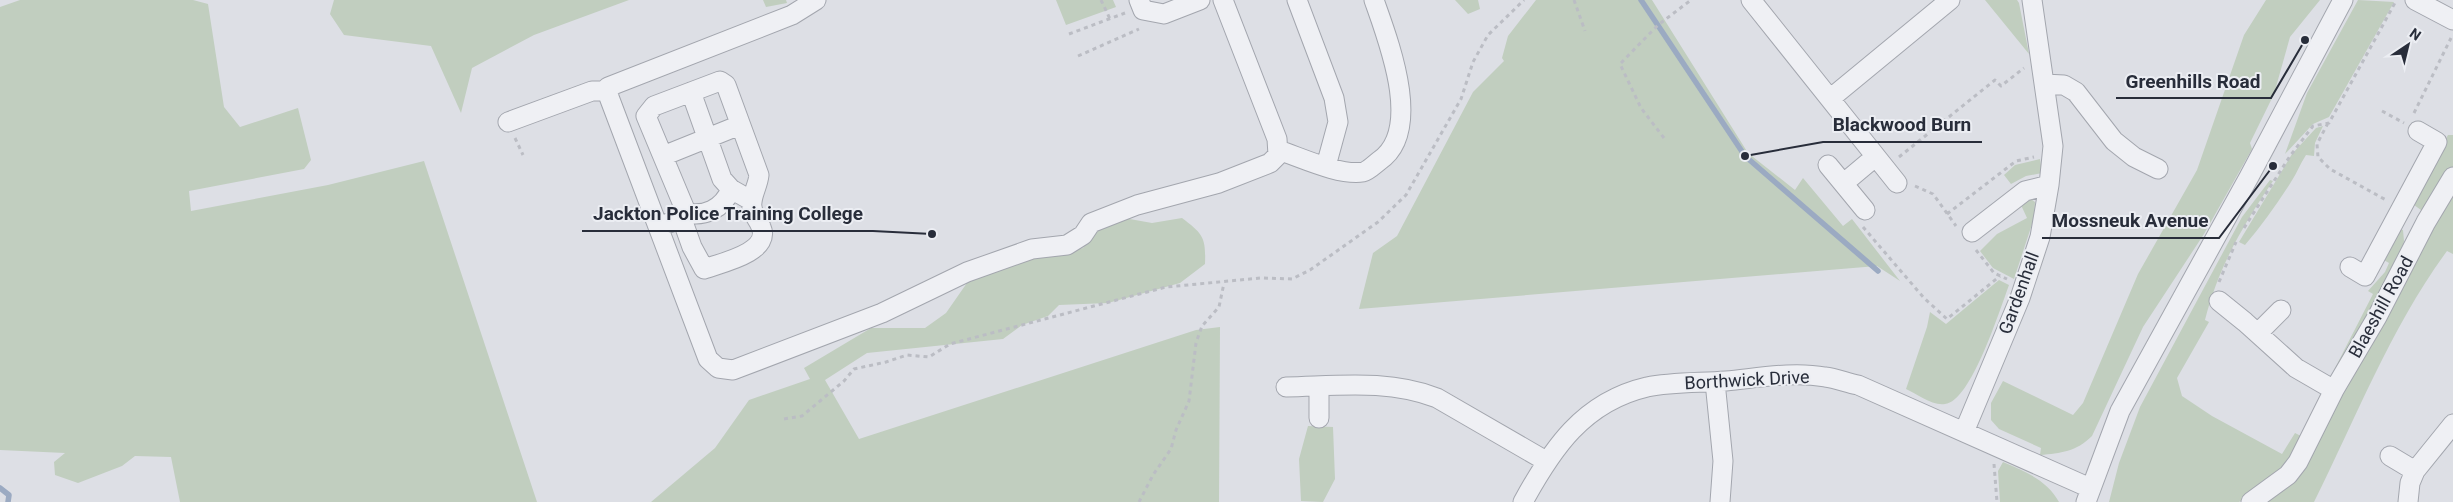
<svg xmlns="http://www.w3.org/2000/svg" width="2453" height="502" font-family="Roboto,sans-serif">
	<rect width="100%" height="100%" fill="#dddfe5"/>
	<path fill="#c1cebf" d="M20,0H193L208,4L224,107L240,127L298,108L311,160L304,169L189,191L191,211L328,185L424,161L537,502H180L171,457L135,456L122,466L78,483L55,475L54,462L65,453L0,450V7Z
		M334,0H629L534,35L472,68L461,113L431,46L344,35L330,14Z
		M763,0H786L787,3L766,7Z
		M1056,0H1113L1116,7L1066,25Z
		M1455,0H1478L1480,9L1468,14Z
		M1536,0H1652L1748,153L1795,190L1803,178L1843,226L1852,219L1900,281L1877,266L1359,309L1373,253L1397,236L1473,92L1504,61L1502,58L1508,36Z
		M1985,0H2017L2019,3L2029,54Z
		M2266,0H2320L2290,37L2274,94L2250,143L2252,149L2204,234L2143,327L2092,436C2076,452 2061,453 2040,455L2041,448L1999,429L1991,420V403L2003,381L2073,415L2083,403L2138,274L2197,170L2244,35Z
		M2358,0L2394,2L2329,117L2313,124L2285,154L2307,93Z
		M2323,126L2315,143L2314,156L2306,155C2300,164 2297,173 2291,182C2277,204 2262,225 2245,245L2239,242L2292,154L2316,128Z
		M2448,135H2453V169L2428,211L2421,210L2414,205L2413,198Z
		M2040,159L2042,173L2026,176L2011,184L2004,175L2015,165Z
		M2270,180L2273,181C2243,225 2218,268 2205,320L2209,322L2177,378L2182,396L2212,416L2282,454L2295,433L2305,438L2276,477L2239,502H2109L2119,463L2140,407L2242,217Z
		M2453,191V254L2447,251C2391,327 2356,418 2314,502H2260L2297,473Z
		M2031,199L2035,202L2034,218L2014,279L1993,268L1980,251L1997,234L2027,218L2021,205L2025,200Z
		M1124,218L1152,223L1182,218C1203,234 1206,237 1205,264L1180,283L1108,303L1059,305L1048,316L1022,325L1003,339L867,353L825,380L859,439L1196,330L1220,327L1219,502H651L715,448L749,400L810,379L804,368L871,328H925L946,313L969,280L1028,256L1055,254L1083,248L1094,233Z
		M2398,229L2403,230L2404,241L2401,263L2340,370L2333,372L2373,294L2368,291L2385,272L2389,263L2382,259Z
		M1999,280L2009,285C2000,309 1971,402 1945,404C1932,406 1917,394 1906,389L1927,327L1930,312L1946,324Z
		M1308,426L1333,427L1335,479L1323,502L1301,501L1299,459Z
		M2003,462C2026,472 2047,480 2059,502H2000L1998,471Z"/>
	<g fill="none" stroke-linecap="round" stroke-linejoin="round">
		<path stroke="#9baac2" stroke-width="5.5" d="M1641,0L1745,156L1878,271
			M0,488L9,495L8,502"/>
		<g stroke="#a3a6ae" stroke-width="21">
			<path id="minor" d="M816,0L792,15L608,87L609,97L708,359L718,368L733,370L882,313L967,272L1032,249L1067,245L1083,235L1091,223L1137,205L1219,183L1270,163L1278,155L1277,139L1223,0
				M1139,0L1143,10L1164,14L1200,0
				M1297,0L1334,98L1338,122L1326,166
				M1751,0L1897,183
				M2415,0L2453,20
				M2044,84L2064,85L2076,92L2114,141L2134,157L2158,169
				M691,92L722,179L731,189L752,201
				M1831,98L1950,0
				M508,122L592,91H609
				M1278,150C1300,157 1339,176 1363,172C1368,171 1374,165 1379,161C1424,131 1388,40 1374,0
				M663,156L740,125
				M1828,165L1865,210
				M1844,183L1875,157
				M683,212C704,218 723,209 731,189
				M659,226L682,219L684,207L646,116L654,106L720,81L726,85L759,175C758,185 753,192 752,202C750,213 758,218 761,227C772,252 721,263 704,269L692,247L682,219
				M1972,232L2025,191L2049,185
				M2350,267L2365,276L2437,142L2418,131
				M2219,301L2245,322L2296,368L2334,390
				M2258,333L2281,310
				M1715,382L1723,461L1720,502
				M1286,387C1337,386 1388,379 1437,398L1546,461
				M1319,387V418
				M1964,432L2020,298L2040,237L2049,185L2053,146L2032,0
				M2390,456L2415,471
				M1523,502C1552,449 1583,402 1647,387C1672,382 1700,383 1726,381C1758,378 1793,371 1825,377C1836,378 1847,383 1858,385L2090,488
				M2086,502L2120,411L2249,177L2343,0
				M2251,502L2288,475L2298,462L2334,390L2377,317L2426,222L2453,177
				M2408,502L2410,483L2415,471L2453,424"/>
		</g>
		<path stroke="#bbbdc4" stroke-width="3" stroke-dasharray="4 4" stroke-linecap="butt" d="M1101,0L1110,19
			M1574,0L1585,31
			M1069,34L1125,13
			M1078,56L1139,29
			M2382,111L2404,123
			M2414,113L2451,38
			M2328,123L2317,144L2318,157L2330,169L2386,200
			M515,138L523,155
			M1664,138L1641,108L1620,64L1658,25L1691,0
			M1899,157L1995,80L2001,86L2024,68
			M1915,186L1933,194L1956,226
			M1947,214L2016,161L2034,157
			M1863,227L1924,298L1947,319L2000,276
			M2244,228L2290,156L2313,126L2329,123L2396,1
			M1976,250L1994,273L2007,279
			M2219,282L2236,242
			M784,419L802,416L844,381L854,369L886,362L907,355L929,357L950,344L1166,287L1261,278L1292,279L1310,270L1378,222L1406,195L1461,99L1473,62L1488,35L1524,0
			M1994,464L1997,502
			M1139,502L1153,475L1171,449L1176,430L1189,401L1196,343L1202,326L1219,307L1224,283"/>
		<use href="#minor" stroke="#eff0f4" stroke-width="19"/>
	</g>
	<g text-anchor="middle" stroke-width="4" stroke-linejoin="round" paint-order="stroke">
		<g font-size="18" fill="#282d3a" stroke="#eceef3">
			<text transform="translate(2019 293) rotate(-70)" y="6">Gardenhall</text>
			<text transform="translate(2381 307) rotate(-61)" y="6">Blaeshill Road</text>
			<text transform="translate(1747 380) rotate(-3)" y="6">Borthwick Drive</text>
		</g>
	</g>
	<path fill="none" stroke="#282d3a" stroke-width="2" d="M2305 40L2271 98H2116M1745 156L1823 142H1982M932 234L873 231H582M2273 166L2219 238H2042"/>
	<g fill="#282d3a" stroke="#eceef3" stroke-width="2">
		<circle cx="2305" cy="40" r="5"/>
		<circle cx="1745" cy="156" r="5"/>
		<circle cx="932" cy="234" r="5"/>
		<circle cx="2273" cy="166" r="5"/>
	</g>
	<g font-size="19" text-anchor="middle" font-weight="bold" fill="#282d3a" stroke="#eceef3" stroke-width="4" stroke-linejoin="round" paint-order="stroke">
		<text x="2193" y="88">Greenhills Road</text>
		<text x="1902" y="131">Blackwood Burn</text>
		<text x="728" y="220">Jackton Police Training College</text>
		<text x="2130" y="227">Mossneuk Avenue</text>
	</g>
	<g transform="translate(2408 45) rotate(35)" stroke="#eceef3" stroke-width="4" paint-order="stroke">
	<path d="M0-4L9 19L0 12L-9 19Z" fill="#282d3a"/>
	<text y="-8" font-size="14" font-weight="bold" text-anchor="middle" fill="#282d3a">N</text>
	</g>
</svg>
